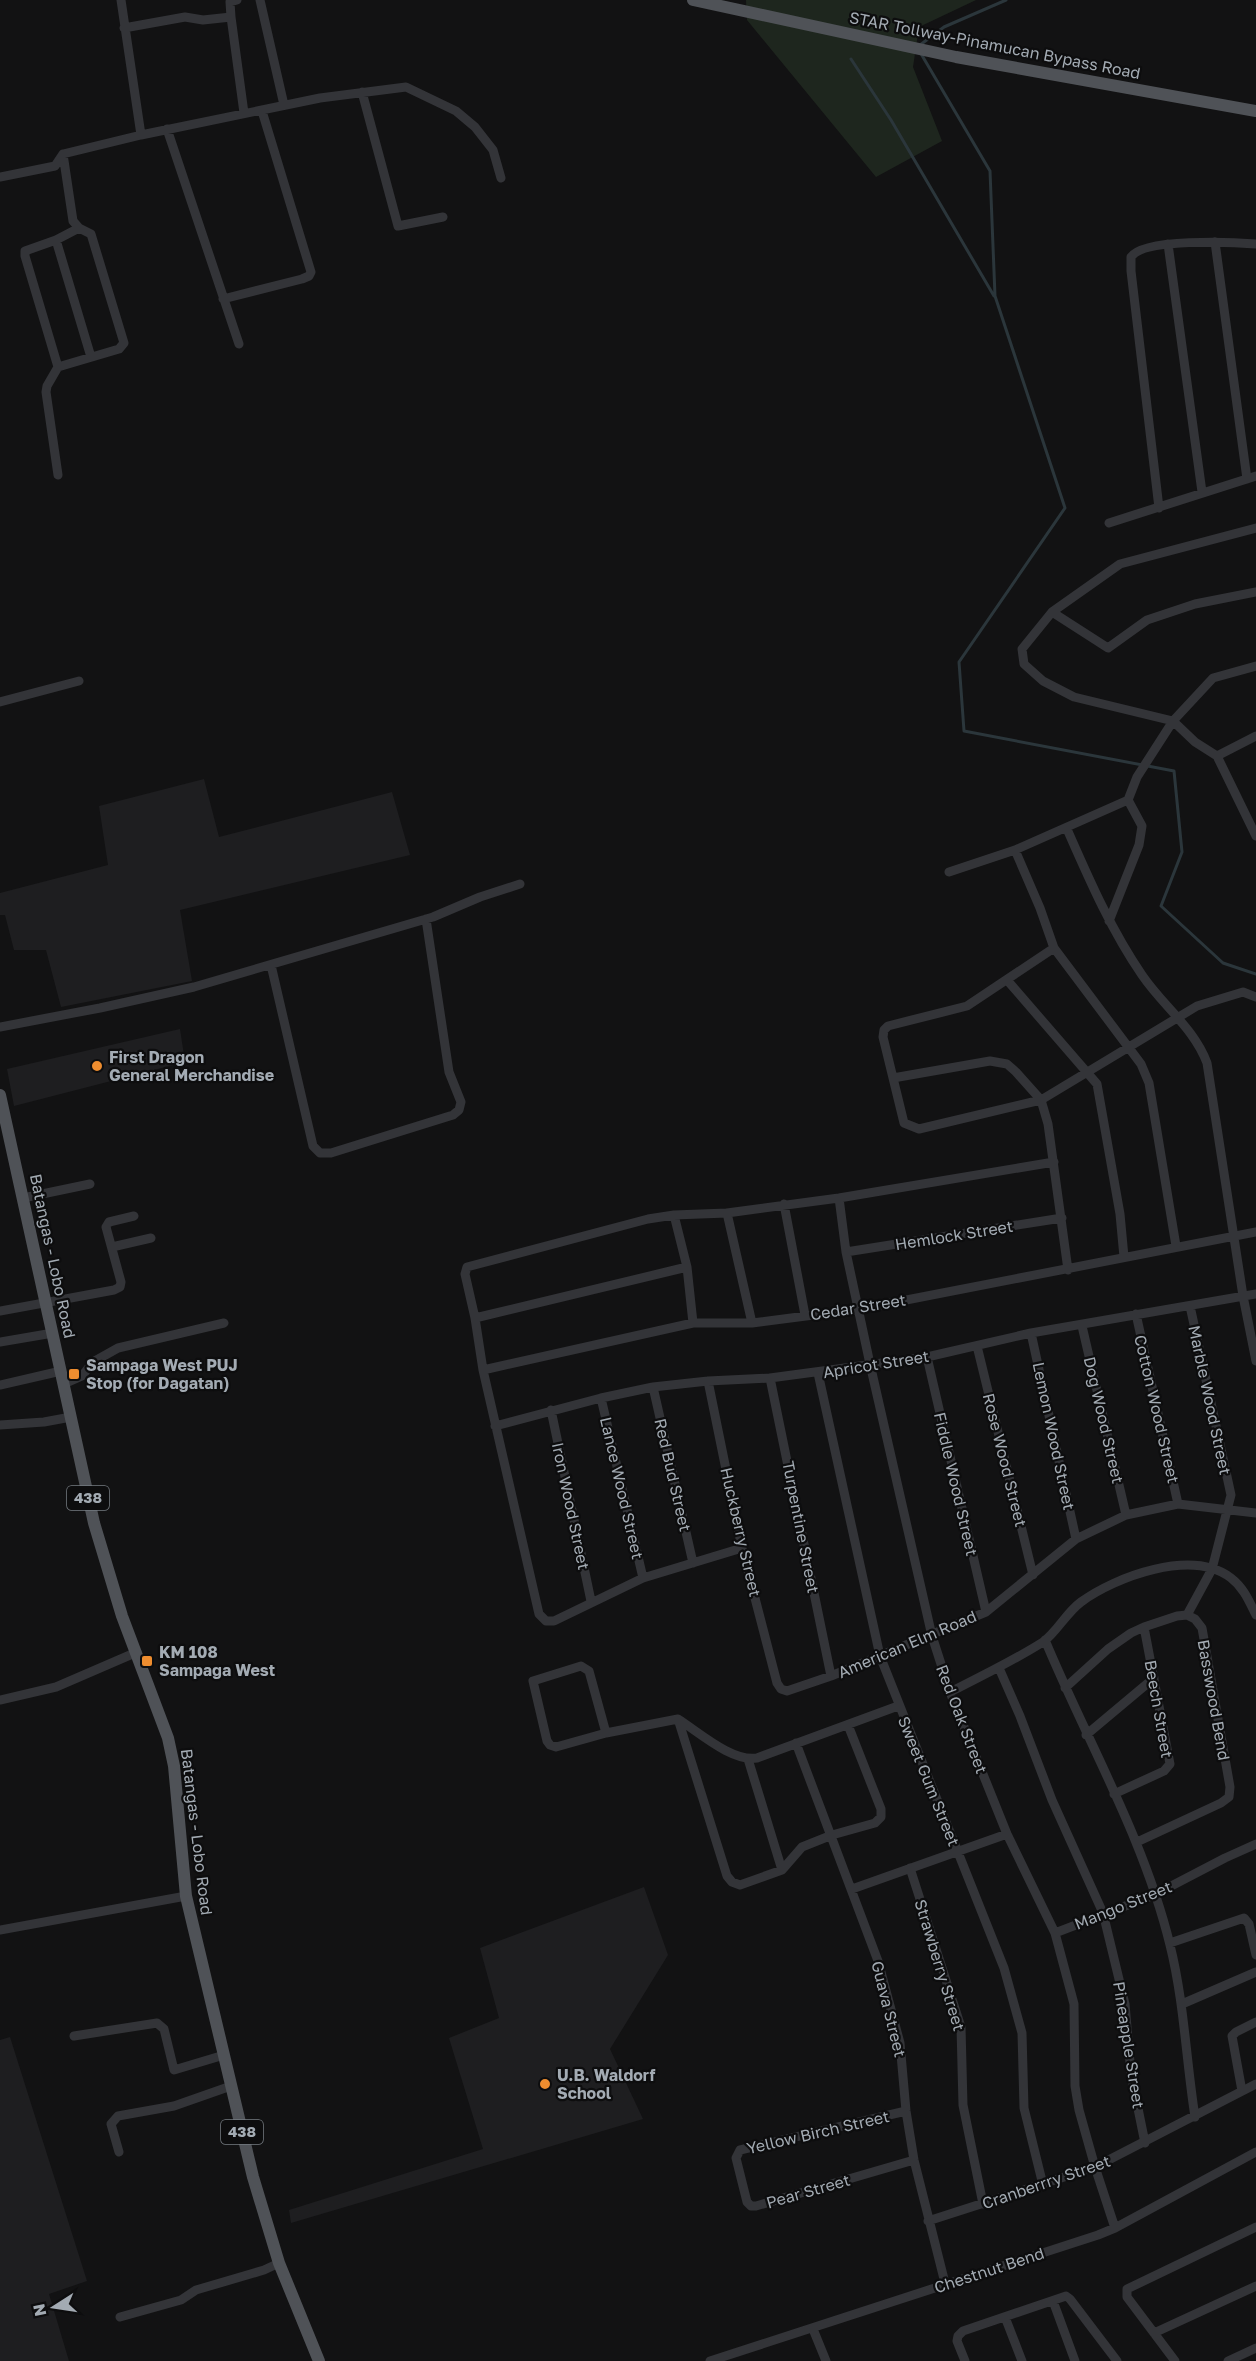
<svg xmlns="http://www.w3.org/2000/svg" width="1256" height="2361" font-family="'Golos Text',sans-serif">
	<rect width="100%" height="100%" fill="#121213"/>
	<path fill="#1e1e20" d="M204,779L219,837L392,792L410,855L180,910L192,981L61,1007L46,950H14L5,915H0V893L108,865L99,806Z
		M180,1029L185,1062L14,1106L7,1069Z
		M644,1887L668,1955L610,2049L643,2119L291,2223L289,2210L483,2149L449,2038L499,2018L480,1948Z
		M10,2037L87,2281L49,2294L69,2361H0V2040Z"/>
	<path fill="#1e261e" d="M746,0H976L919,27L913,67L942,141L876,177L747,20Z"/>
	<g fill="none" stroke-linecap="round" stroke-linejoin="round">
		<path stroke="#2b363b" stroke-width="3" d="M920,45L944,27L1006,0
			M920,52L990,171L995,296L1065,508L959,662L964,731L1174,771L1182,852L1161,906L1223,963L1256,974
			M851,59L891,120L994,296"/>
		<path stroke="#333438" stroke-width="9" d="M121,0L141,135
			M260,0L284,105
			M231,17L230,2L237,0
			M124,28L185,17L203,20L231,17L244,113
			M362,92L398,226L443,217
			M167,129L239,344
			M0,177L55,166L63,154L141,135L320,98L406,87L456,111L475,127L493,150L501,178
			M56,240L91,357
			M1215,242L1247,479
			M1168,244L1202,492
			M223,299L302,279L309,276L311,272L262,111
			M58,367L25,256V251L56,240L79,228
			M58,475L46,392L47,386L58,367L119,349L124,343L91,234L79,228L73,221L63,154
			M1159,508L1131,271V257C1143,238 1233,242 1256,244
			M1109,523L1256,476
			M1256,528L1120,564L1052,612L1022,649L1024,664L1043,681L1074,697L1173,721L1195,742L1217,756L1256,836
			M1052,612L1108,648L1147,620L1195,604L1256,592
			M0,702L79,681
			M1217,756L1256,736
			M1067,829C1089,879 1111,930 1142,975C1163,1006 1194,1028 1207,1063L1243,1296L1256,1361
			M1015,850L1040,908L1054,948L1141,1064L1149,1083L1176,1246
			M949,872L1015,850L1128,800L1137,777L1173,721L1213,678L1256,666
			M1109,921L1139,845L1142,826L1128,800
			M1054,948L967,1006L888,1026L884,1030L883,1037L904,1123L919,1129L1041,1100L1197,1006L1243,992L1256,997
			M271,965L313,1146L320,1153H331L453,1115L459,1110L461,1102L449,1072L426,919
			M1007,980L1097,1084L1120,1214L1124,1257
			M0,1027L100,1008L194,987L433,917L480,897L520,884
			M893,1078L990,1061L1007,1064L1016,1072L1041,1100L1048,1124L1068,1270
			M23,1198L90,1184
			M839,1198L846,1252L870,1364L932,1636L950,1692L1007,1834L1055,1933L1074,2004L1075,2086L1079,2110L1095,2167L1115,2228
			M784,1204L805,1315
			M727,1213L752,1323
			M674,1215L687,1267L693,1323
			M112,1247L151,1238
			M846,1252L1062,1218
			M0,1311L114,1290L120,1287L121,1282L106,1227L109,1222L134,1216
			M1136,1314L1178,1504
			M475,1318L687,1267
			M1082,1326L1126,1515
			M1031,1333L1076,1539
			M0,1342L53,1333
			M977,1346L1033,1575
			M927,1357L986,1612
			M483,1370L693,1323H752L860,1309L1256,1232
			M818,1373L880,1656L1004,1968L1022,2033L1024,2108L1043,2185
			M770,1378L831,1676
			M708,1381L742,1548L777,1683L781,1689L787,1691L831,1676L986,1612L1076,1539L1126,1515L1178,1504L1256,1513
			M64,1384L82,1376L93,1362L118,1348L224,1323
			M0,1385L61,1371
			M653,1387L693,1563
			M601,1398L643,1578
			M551,1410L591,1601
			M0,1425L44,1422L71,1417
			M495,1426L601,1398L653,1387L708,1381L770,1378L927,1357L1031,1333L1256,1294
			M742,1548L643,1578L554,1621H546L539,1614L483,1370L475,1318L465,1274L467,1267L648,1219L674,1215L727,1213L839,1198L1054,1162
			M1187,1615L1212,1569L1231,1495L1190,1306
			M1045,1640C1087,1741 1144,1838 1170,1945C1184,2001 1186,2059 1195,2117
			M999,1668L1020,1716L1052,1800L1103,1913L1125,2004L1131,2074L1145,2143
			M1065,1688L1108,1649L1131,1633L1144,1627L1177,1616L1187,1615L1195,1619L1202,1628L1230,1787L1229,1797L1221,1803L1137,1842
			M950,1692C982,1676 1013,1661 1043,1642C1057,1632 1066,1613 1081,1602C1115,1577 1192,1548 1231,1578C1244,1588 1249,1601 1256,1615
			M0,1700L56,1687L137,1652
			M678,1719L727,1876L732,1882L740,1885L782,1870L802,1847L832,1835L875,1823L881,1817V1809L848,1725
			M606,1733L589,1671L581,1666L533,1681L547,1741L550,1745L556,1747L606,1733L678,1719C700,1733 732,1762 757,1758L898,1706
			M1086,1735L1154,1678
			M796,1743L878,1961L900,2043L906,2111L914,2160L945,2283
			M748,1759L782,1870
			M1114,1794L1164,1771L1170,1764L1144,1627
			M910,1868L961,2027L963,2105L983,2204
			M852,1889L1007,1834
			M0,1930L186,1896
			M1055,1933L1154,1895L1225,1858L1256,1844
			M1170,1943L1244,1918L1249,1924L1256,1955
			M1182,2004L1256,1972
			M74,2036L157,2023L164,2029L174,2070L224,2055
			M1242,2091L1232,2036L1236,2032L1256,2022
			M906,2111L740,2150L736,2158L747,2202L751,2206H756L914,2160
			M119,2152L111,2124L118,2116L174,2106L231,2086
			M928,2221L1095,2167L1256,2084
			M1053,2301L1075,2361
			M120,2317L181,2300L196,2290L264,2270L279,2263
			M1005,2317L1022,2361
			M813,2329L826,2361
			M1154,2333L1256,2286
			M710,2361L1098,2235L1115,2228L1256,2152
			M965,2361L957,2341L958,2336L963,2331L1066,2296L1070,2299L1117,2361
			M1175,2361L1127,2297V2289L1256,2227
			M1228,2361L1256,2348"/>
		<path stroke="#4f5257" stroke-width="12" d="M693,0L956,57L1256,111
			M0,1095L94,1523L122,1616L168,1738L174,1766L186,1896L253,2177L279,2263L319,2361"/>
	</g>
	<g fill="#ee8d2f" stroke="#0d0d0e" stroke-width="2">
		<circle cx="97" cy="1066" r="6"/>
		<rect x="68" y="1368" width="12" height="12" rx="3"/>
		<rect x="141" y="1655" width="12" height="12" rx="3"/>
		<circle cx="545" cy="2084" r="6"/>
	</g>
	<g text-anchor="middle" stroke-width="4.5" stroke-linejoin="round" paint-order="stroke">
		<g fill="#0d0d0e" stroke="#767c82" stroke-width="1.5">
			<rect x="67" y="1486" width="42" height="24" rx="4.5"/>
			<rect x="221" y="2120" width="42" height="24" rx="4.5"/>
		</g>
		<g font-size="15" font-weight="bold" fill="#a3abb3">
			<text x="88" y="1503">438</text>
			<text x="242" y="2137">438</text>
		</g>
		<g font-size="16" fill="#a3abb3" stroke="#0d0d0e">
			<text transform="translate(995 45) rotate(11)" y="6">STAR Tollway-Pinamucan Bypass Road</text>
			<text transform="translate(954 1235) rotate(-9)" y="6">Hemlock Street</text>
			<text transform="translate(53 1256) rotate(78)" y="6">Batangas - Lobo Road</text>
			<text transform="translate(858 1307) rotate(-9)" y="6">Cedar Street</text>
			<text transform="translate(876 1364) rotate(-9)" y="6">Apricot Street</text>
			<text transform="translate(1210 1400) rotate(78)" y="6">Marble Wood Street</text>
			<text transform="translate(1157 1409) rotate(77)" y="6">Cotton Wood Street</text>
			<text transform="translate(1104 1420) rotate(77)" y="6">Dog Wood Street</text>
			<text transform="translate(1054 1436) rotate(78)" y="6">Lemon Wood Street</text>
			<text transform="translate(1005 1460) rotate(76)" y="6">Rose Wood Street</text>
			<text transform="translate(673 1475) rotate(77)" y="6">Red Bud Street</text>
			<text transform="translate(956 1484) rotate(77)" y="6">Fiddle Wood Street</text>
			<text transform="translate(622 1488) rotate(77)" y="6">Lance Wood Street</text>
			<text transform="translate(571 1506) rotate(78)" y="6">Iron Wood Street</text>
			<text transform="translate(801 1527) rotate(79)" y="6">Turpentine Street</text>
			<text transform="translate(741 1532) rotate(77)" y="6">Huckberry Street</text>
			<text transform="translate(907 1644) rotate(-23)" y="6">American Elm Road</text>
			<text transform="translate(1214 1700) rotate(80)" y="6">Basswood Bend</text>
			<text transform="translate(1159 1709) rotate(80)" y="6">Beech Street</text>
			<text transform="translate(962 1719) rotate(69)" y="6">Red Oak Street</text>
			<text transform="translate(929 1781) rotate(68)" y="6">Sweet Gum Street</text>
			<text transform="translate(197 1832) rotate(83)" y="6">Batangas - Lobo Road</text>
			<text transform="translate(1123 1905) rotate(-22)" y="6">Mango Street</text>
			<text transform="translate(940 1965) rotate(73)" y="6">Strawberry Street</text>
			<text transform="translate(889 2009) rotate(76)" y="6">Guava Street</text>
			<text transform="translate(1129 2045) rotate(81)" y="6">Pineapple Street</text>
			<text transform="translate(818 2132) rotate(-13)" y="6">Yellow Birch Street</text>
			<text transform="translate(1046 2182) rotate(-19)" y="6">Cranberrry Street</text>
			<text transform="translate(808 2191) rotate(-16)" y="6">Pear Street</text>
			<text transform="translate(989 2270) rotate(-18)" y="6">Chestnut Bend</text>
		</g>
		<g font-size="16" font-weight="bold" fill="#a3abb3" stroke="#0d0d0e" text-anchor="start">
			<text x="109" y="1063">First Dragon<tspan x="109" dy="18">General Merchandise</tspan></text>
			<text x="86" y="1371">Sampaga West PUJ<tspan x="86" dy="18">Stop (for Dagatan)</tspan></text>
			<text x="159" y="1658">KM 108<tspan x="159" dy="18">Sampaga West</tspan></text>
			<text x="557" y="2081">U.B. Waldorf<tspan x="557" dy="18">School</tspan></text>
		</g>
	</g>
	<g transform="translate(54 2307) rotate(258)" stroke="#0d0d0e" stroke-width="4.5" paint-order="stroke">
	<path d="M0-4.5L10 22L0 15L-10 22Z" fill="#a3abb3"/>
	<text y="-9" font-size="16" font-weight="bold" text-anchor="middle" fill="#a3abb3">N</text>
	</g>
</svg>
